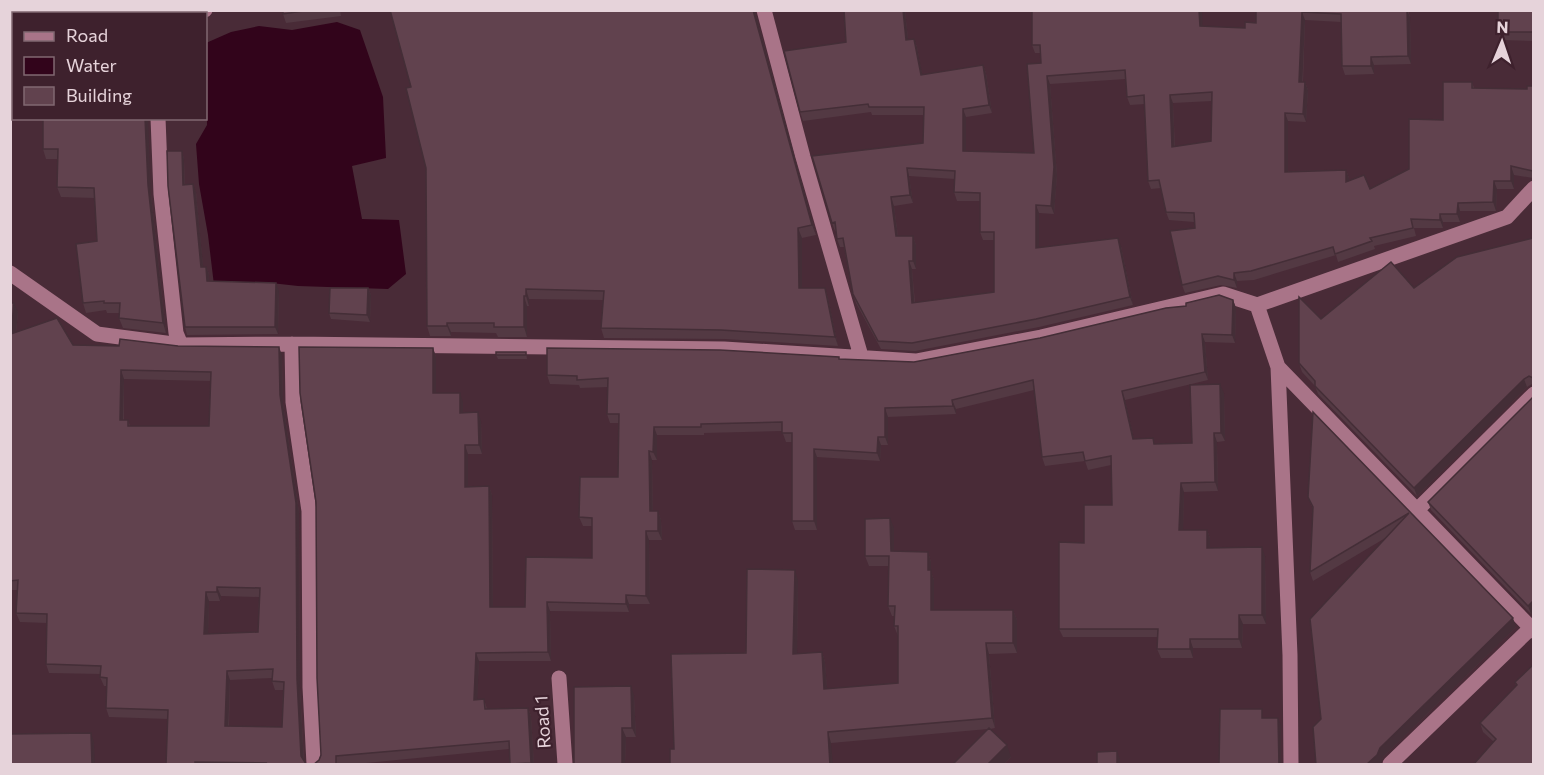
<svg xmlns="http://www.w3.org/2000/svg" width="1544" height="775" font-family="Commissioner,sans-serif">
	<rect width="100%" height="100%" fill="#492b37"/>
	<path fill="#32041b" d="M337,22L360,30L383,97L386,158L352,166L362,219L399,220L406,274L388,289L298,286L262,282L214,285L208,235L199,184L196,144L207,125L206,43L231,32L259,26L292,30Z"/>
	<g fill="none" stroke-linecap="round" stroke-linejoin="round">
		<path stroke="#a97488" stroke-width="15" d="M156,10V14
			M764,10L803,157L861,356
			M189,14L205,10
			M158,118L161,194L176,333L181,345
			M10,273L97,334L181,345L292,344L724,349L916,361L1041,337L1223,294L1257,305L1278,367L1290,655L1291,764
			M1257,305L1507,217L1534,188
			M292,344L293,402L309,511L310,687L314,764
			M1278,367L1534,631
			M1417,510L1534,394
			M559,678L565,764
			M1390,764L1534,625"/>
	</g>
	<path fill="#533943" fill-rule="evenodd" d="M283,10H340L341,16L286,23L283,14Z
		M390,10H755V12L816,235L802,238V288H825L828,298L838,346L725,339L604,338L601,328L603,300L529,299V306H527V337H498L496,333L451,332V336H430L427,326L426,168L411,87Z
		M844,10H905L908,39H914L917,47L922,75L983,65L986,73L992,113L966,117V151L1034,153L1041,63V53H1035L1032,45L1203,26L1245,28L1256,23V10H1408L1410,17L1411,64L1374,65V74L1345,75L1342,66L1341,22L1305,20L1303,82H1305L1308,90L1306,122L1288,121V171L1346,170L1349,178V181L1370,189L1409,169L1443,120L1472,82L1474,88L1527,89L1533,86V178L1514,175V189H1497L1496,211H1460V222H1443V228H1414L1416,236L1374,246L1375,249L1338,262L1336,255L1254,280L1237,281V288L1221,285L1185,293L1182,285L1195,228L1194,222L1169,220L1166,212L1161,188L1151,189L1148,181L1145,104L1130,105L1127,97L1126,79L1050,84L1057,175L1054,214L1039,213V247L1121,246L1133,305L1039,327L915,351L881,349L856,303L853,294L844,247H840L837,239L836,231H835L832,223L923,143V115H872L871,112L803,121L800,112L846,42ZM1212,101L1211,141L1175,147L1173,103ZM909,176L955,179L954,192L957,201H980V232L983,240H994V292L915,303L912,269H916V245L913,236H898L894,206L913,203Z
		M1533,10V41L1501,40L1498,32Z
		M43,118L151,194L166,333L123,328L119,318V313H107L106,310L86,313L83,303L97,241L95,198L61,197L57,187L58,159H46L43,149Z
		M182,151L184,159L185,185L196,192L203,267H206L209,274V281L279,291L278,334L187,335L185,327Z
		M1533,238V385L1532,384L1527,387L1417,496L1318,394L1315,386L1302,372L1299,363L1321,319L1414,288Z
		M368,288L371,295L370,322L331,319L329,313Z
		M1233,300L1236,308L1235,343L1205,342L1208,380L1125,400L1134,439L1155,444L1192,443L1224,393L1225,441L1217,442L1218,491L1184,492L1183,530H1207L1210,538V548L1265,556L1266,624H1243L1242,648H1193V658H1161L1157,649L1158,637H1063L1059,629L1084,543L1112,505L1111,465L1088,470L1085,461L1045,466L1042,457L1034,390L956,409V414L888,417V445H881L880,461L817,457V530H795L792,521V442H786L782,431L704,433V435H657V460H652L653,511H658L661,520L662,540H649L650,604H629V612L550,611L551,661H479L477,699H484L487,709L528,708L531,716L534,765H510L509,749L346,765H313L319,760L433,348L436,357V393L463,402V413L481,421L482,454H468V487L489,486L492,495L493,607H525L592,558V526H583L579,517L618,477L619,423H610L607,414L608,387L580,388L579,385L550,384L547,375L840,359L914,362L1040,338L1186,306Z
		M10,303L18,312L16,333L73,345L119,346H178L282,355L283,403L299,512L300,687L304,761L306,764L310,765H166L168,719L109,717L106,708V686H104L100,677L101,674L49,673L46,664L47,623L20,622L16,613L17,590H10ZM124,379L211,381L209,426H130L128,420H124ZM221,596L259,597L258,632L208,634L209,601H220ZM272,678V681L275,690H283L282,727H229L230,680Z
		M526,352L527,359H498L496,355Z
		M1533,397V611L1531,614L1431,510L1428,502Z
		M1313,412L1516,627L1383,757L1380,765H1316L1321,719L1387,537L1313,581L1310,572L1313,509L1308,497Z
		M894,528V552H928L931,562V572L934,580V610H1013L1017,620V653L989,654L995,728L990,729L1011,757L1003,765H952L988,729L831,743L674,749L798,580L797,654L822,652L825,662L827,689L898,683V636L894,626V616H892L888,606V566H869L865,556Z
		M1533,665V765L1494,742L1483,732L1480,723L1516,686L1515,682Z
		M634,695L636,737H626L625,765H574Z"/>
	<path fill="#442e37" d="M753,10H755V12L816,235L812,225Z
		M903,10H905L909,48L906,40Z
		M1199,10H1202L1203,34L1200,26Z
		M1407,10L1410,17L1411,64L1408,56Z
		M1302,12L1305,20L1302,90L1299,82Z
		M914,39L917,47L924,83L921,75Z
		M1371,57L1374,65V74L1371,66Z
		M983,65L986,73L992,113L989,105Z
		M1047,76L1050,84L1057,175L1054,214L1051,206Z
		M1305,82L1308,90L1306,122L1303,114Z
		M1170,95L1173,103L1175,156L1172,147Z
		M963,109L966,117V159L963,151Z
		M1285,113L1288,121V180L1285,172Z
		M145,118H148L151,194L166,333L163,323L148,185Z
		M182,151L184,159L185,193L183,185Z
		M1511,166L1514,175V189L1511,181Z
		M907,168L909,176L913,203L910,195Z
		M1346,170L1349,178V190L1346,182Z
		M1494,181L1497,189L1496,211L1493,202Z
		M193,184L196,192L204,275L201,267Z
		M891,197L894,206L899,244L896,236Z
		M1458,203L1460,211V222L1457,214Z
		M1036,205L1039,213V256L1036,248Z
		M1440,214L1443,222V228L1440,220Z
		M798,228L802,238V297L799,288Z
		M913,236L916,245V269L913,261Z
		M1118,238L1121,246L1133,305L1130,297Z
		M909,261L912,269L915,311L912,303Z
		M206,267L209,274L210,289L207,281Z
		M1234,273L1237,281V288L1234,280Z
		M276,283L279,291L278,334L275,327Z
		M368,288L371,295L370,322L367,315Z
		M825,288L828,298L838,346L835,337Z
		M526,289L529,299V306L526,296Z
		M524,296L527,306V337L524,327Z
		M1233,300L1236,308L1235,343L1232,335Z
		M14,303L18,312L15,343L11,334Z
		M447,323L451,332V336L447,326Z
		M1202,334L1205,342L1208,380L1205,372Z
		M279,347L282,355L283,403L299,512L300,687L304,765L301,756L280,395Z
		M433,348L436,357V402L433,393Z
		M121,370L124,379L123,429L120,420Z
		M1524,379L1527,387L1417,496L1414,488Z
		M1220,384L1224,393L1225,441L1221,433Z
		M1122,391L1125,400L1136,447L1133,439Z
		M460,393L463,402V422L460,413Z
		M952,400L956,409V414L953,406Z
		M885,408L888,417V445L885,437Z
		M478,412L481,421L482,454L479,445Z
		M654,427L657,435V460L653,452Z
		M1214,433L1217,442L1218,491L1215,482Z
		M878,437L881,445L880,461L877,453Z
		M465,445L468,454V495L465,487Z
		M814,449L817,457V530L814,521Z
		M649,451L652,460L653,520L650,511Z
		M1181,483L1184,492L1183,538L1179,530Z
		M489,486L492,495L493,616L490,607Z
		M658,511L661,520L662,540L658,531Z
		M890,518L894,528V562L891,551Z
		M1207,530L1210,538V556L1207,548Z
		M646,531L649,540L650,604L646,596Z
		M1262,547L1265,556L1266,624L1262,615Z
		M928,552L931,562V572L934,580V620L931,610L928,570Z
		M795,570L798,580L797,665L793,654Z
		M217,587L221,596L220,601L217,592Z
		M206,592L209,601L208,643L204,634Z
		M626,595L629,604V612L626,604Z
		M1533,601V611L1531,614L1528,606Z
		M547,602L550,611L551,661L548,652Z
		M1013,610L1017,620V653L1013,643Z
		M1239,615L1243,624L1242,648L1239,639Z
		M1513,618L1516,627L1383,757L1381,764L1367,765L1380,748Z
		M1190,639L1193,648V658L1190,649Z
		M986,643L989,654L995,728L992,718Z
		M822,652L825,662L828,699L824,689Z
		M476,653L479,661L477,708L474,700Z
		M227,671L230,680L228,735L225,726Z
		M631,686L634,695L636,737L632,728Z
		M528,708L531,716L534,765H532L531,763Z
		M1278,718L1281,725V765H1279Z
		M622,728L626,737L625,765H622Z
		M828,732L831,743L833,765H830Z
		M91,733L94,742L95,765H92Z
		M1007,745L1011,757L1003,765H987Z
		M1117,751L1120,759V765H1117Z"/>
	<path fill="#61424e" stroke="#442e37" stroke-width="1.5" fill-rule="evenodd" d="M92,10H143V14H92Z
		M283,10H310L283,14Z
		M390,10H753L812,225L798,228L799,288H825L835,337L721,330L601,328L604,291L526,289V296H524V327H494V323H447V326H427L426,168L406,88L411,87Z
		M844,10H903L906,40L914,39L921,75L983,65L989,105L963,109V151L1034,153L1027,64L1041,63L1040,45H1032V10H1199L1200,26L1245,28V22L1256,23V10H1407L1408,56L1371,57V66H1342L1341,14L1302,12L1299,82H1305L1303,114L1285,113V172L1346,170V182L1364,175L1370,189L1409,169V119L1443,120V82H1472V88L1527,89V86H1533V171L1511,166V181H1494L1493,202L1458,203L1457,214H1440V220L1411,219L1413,228L1370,238L1372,241L1335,254L1333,247L1251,271L1234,273V280L1218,276L1182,285L1170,231L1195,228L1194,213L1166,212L1159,180L1148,181L1144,95L1127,97L1125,70L1047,76L1054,167L1051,206L1036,205V248L1118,238L1130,297L1036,319L912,343L878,341L853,294L843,238L837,239L835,222L832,223L812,156L923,143L924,107H869L868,104L800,112L784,51L846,42ZM1212,92L1211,141L1172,147L1170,95ZM907,168L955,171L954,192L980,193V232H994V292L912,303L909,261H913V236H896L891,197L910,195Z
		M1498,10H1533V32H1498Z
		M43,118H145L148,185L163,323L119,318L120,303H104V301L83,303L76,244L97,241L94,188L57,187L58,149H43Z
		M167,151H182L183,185L193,184L201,267H206L207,281L276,283L275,327H185L168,186Z
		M1533,238V378L1529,376L1524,379L1414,488L1315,386V381L1299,363V297L1321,319L1391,262L1414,288L1457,257Z
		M330,288H368L367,315L329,313Z
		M1219,295L1233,300L1232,335L1202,334L1205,372L1122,391L1133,439L1153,438L1154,444L1192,443L1190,385L1220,384L1221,433H1214L1215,482L1181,483L1179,530H1207V548L1262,547V615H1239V639H1190V649H1157L1158,629H1059V542L1084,543V505H1112L1111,456L1085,461L1083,452L1042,457L1033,380L952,400L953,406L885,408V437H878L877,453L814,449V521H792V433H782V422L701,424V427H654L653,452L649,451L650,511H658V531H646V596L626,595V604L547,602L548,652L476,653L474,700L484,699L485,709L528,708L531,763L510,764L509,741L336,756V765H313L319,760L321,755L317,678L316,502L300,393L299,347L433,348V393H460V413L478,412L479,445H465V487L489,486L490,607H525L526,557L592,558V518L579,517L580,477H618L619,414H607L608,378L577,380V376L547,375V348L720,350L839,357V359L914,362L1040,338L1166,308L1186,306V303Z
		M10,303H14L11,334L57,318L73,345L119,346L120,339L178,346L279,347L280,395L296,503L297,679L301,756L306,764L310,765H265L266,763L195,762V765H166L168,710L106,708L107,678L100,677L101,666L46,664L47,614L16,613L18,580L10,581ZM121,370L211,372L209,426H128V420H120ZM217,587L260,588L258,632L204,634L206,592H217ZM273,669L272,681L284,682L282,727L225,726L227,671Z
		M496,352H526V355H496Z
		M1533,397V601L1528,606L1428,502Z
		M1313,412L1513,618L1380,748L1377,755L1367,764L1368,765H1316L1313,727L1321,719L1310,619L1409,513L1310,572L1313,507L1308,497Z
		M890,518L891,551L928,552V570H931V610H1013V643H986L992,718L828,732L830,765H670V749H674L671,654L746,653L747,569L795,570L793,654L822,652L824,689L898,683V626H894L895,606H888L889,556H865V519Z
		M1533,665V765H1473L1496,739L1480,723L1517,685L1515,682Z
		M631,686L632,728H622V765H574V687Z
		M1220,709H1262V718H1278L1279,765H1219Z
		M989,728L1007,745L987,765H952Z
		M91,733L92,765H10V734Z
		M1117,751V765H1097V752Z"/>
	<g text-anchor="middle" stroke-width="4.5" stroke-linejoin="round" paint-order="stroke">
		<g font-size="18" fill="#e6d3da" stroke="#3e212d">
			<text transform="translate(543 722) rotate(-94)" y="6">Road 1</text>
		</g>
	</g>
	<rect width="1544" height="775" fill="none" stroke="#e6d3da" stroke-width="24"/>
	<rect x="12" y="12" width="195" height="108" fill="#3e212d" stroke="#816872" stroke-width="1.5"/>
	<rect x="24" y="32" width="30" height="9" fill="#a97488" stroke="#816872" stroke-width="1.5"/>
	<text x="66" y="42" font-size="18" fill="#e6d3da">Road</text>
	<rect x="24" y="57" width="30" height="18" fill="#32041b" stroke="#816872" stroke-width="1.5"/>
	<text x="66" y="72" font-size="18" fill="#e6d3da">Water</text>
	<rect x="24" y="87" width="30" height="18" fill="#61424e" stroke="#816872" stroke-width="1.5"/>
	<text x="66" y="102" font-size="18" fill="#e6d3da">Building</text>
	<g transform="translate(1502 42) rotate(2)" stroke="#3e212d" stroke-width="4.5" paint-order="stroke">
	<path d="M0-4.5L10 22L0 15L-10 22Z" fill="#e6d3da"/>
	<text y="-9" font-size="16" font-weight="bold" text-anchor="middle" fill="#e6d3da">N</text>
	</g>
</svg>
